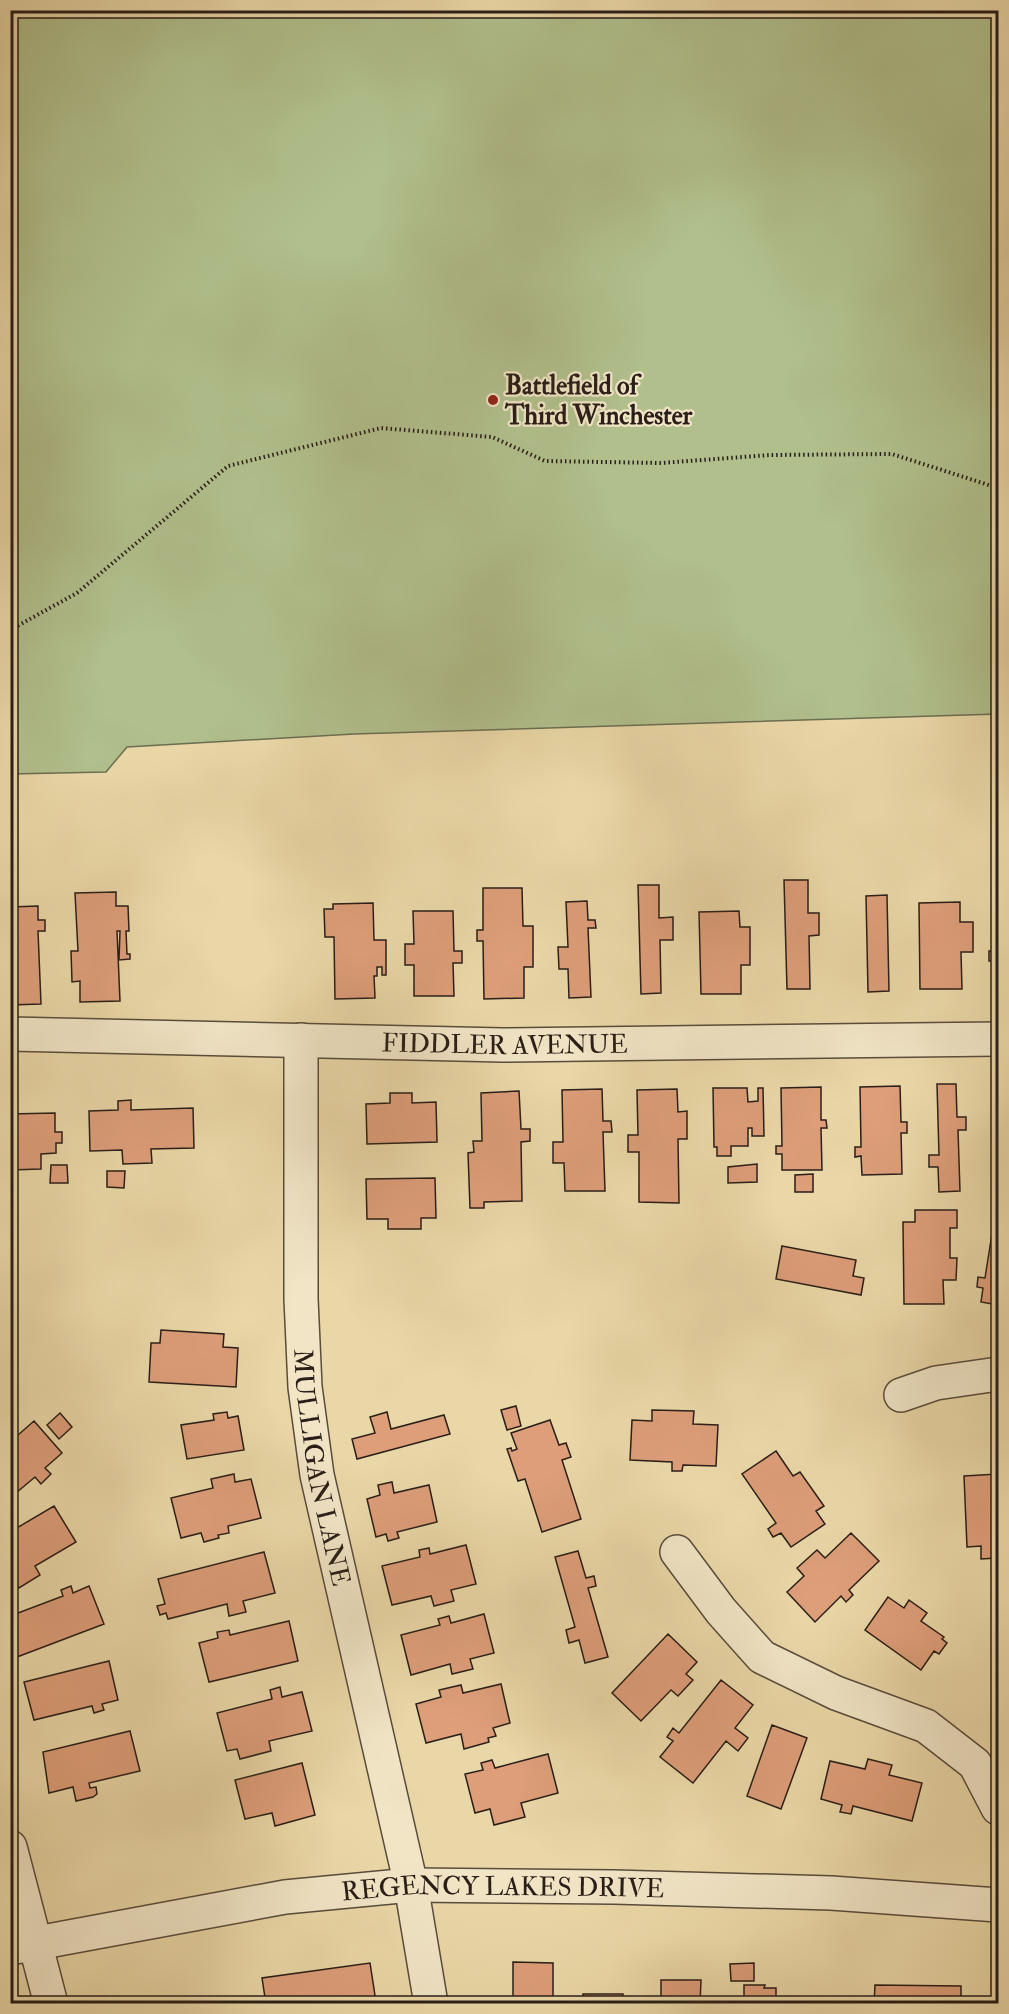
<svg xmlns="http://www.w3.org/2000/svg" width="1009" height="2014" font-family="'IM FELL Double Pica',serif">
	<rect width="100%" height="100%" fill="#ead7a7"/>
	<filter id="stains"><feTurbulence type="fractalNoise" baseFrequency=".00333" numOctaves="4"/><feColorMatrix values="0 0 0 0 .2 0 0 0 0 .09 0 0 0 0 .02 0 0 0 .5 -.17"/></filter>
	<radialGradient id="worn" r=".72"><stop offset=".6" stop-color="#630" stop-opacity="0"/><stop offset="1" stop-color="#630" stop-opacity=".3"/></radialGradient>
	<path fill="#b0bf8c" stroke="#6c6e52" stroke-width="1.5" d="M10,11H998V714L354,734L127,747L106,772L11,774Z"/>
	<path fill="#dd9e79" stroke="#291e18" stroke-width="1.5" d="M784,880H808V913H819V935L809,936L810,989H787Z
		M638,885H659V918L673,917V940H660L661,993L641,994Z
		M483,888H522L523,926H533V967H524V998L484,999L483,941H477V930H483Z
		M116,892V906H128L129,931H126L127,954H130V959L119,960L120,931H117L120,1001L80,1002V981L72,982L71,951H78L75,893Z
		M887,895L889,991L868,992L866,896Z
		M587,901L588,920H595L596,928H588L591,997L569,998L568,969H559L558,947H568L566,902Z
		M960,902V922H973V952H961L962,989H920L919,903Z
		M373,903L374,940H386V975H382V967H377V976H374L375,998L335,999L334,937H325L324,909H333V904Z
		M38,906V920H45V931H38L41,1004L10,1005V907Z
		M413,911H453L454,951H462V963H453L454,996H414V965H405V944H414Z
		M739,911L740,927H750V965H741V994H701L699,912Z
		M989,951H998V961H989Z
		M937,1084H956L957,1117H966V1130H958L960,1191L939,1192L938,1167H929V1155H939Z
		M900,1086L901,1122H907V1133H901L902,1174L862,1175L861,1156L855,1157V1147H861L860,1087Z
		M821,1087V1120H826L827,1128H821L822,1170H782V1154H776V1146H782L781,1088Z
		M713,1088H747L748,1102L758,1101V1088H763L764,1136H752V1128H748V1146H731V1156H717V1147H714Z
		M602,1089L603,1121H611L612,1132H603L605,1191H565L564,1163H553V1142H563L562,1090Z
		M677,1089L678,1112L687,1111V1139H678L679,1203L639,1202V1152H628V1135H638L637,1090Z
		M519,1091L521,1129H530V1141L521,1142L522,1201L484,1202V1208H470L468,1153L474,1152L473,1141H482L481,1093Z
		M390,1093H412V1103L436,1102L437,1142L367,1144L366,1104L390,1103Z
		M131,1100V1110L193,1108L194,1148L151,1149L152,1163L123,1164L122,1150L90,1151L89,1111L118,1110V1101Z
		M55,1113V1132H62V1143H56V1153L41,1154V1169L10,1170V1114Z
		M757,1164V1182L728,1183V1167Z
		M51,1165H67L68,1183H50Z
		M107,1171H125L124,1188L107,1187Z
		M813,1174V1192H795V1175Z
		M435,1178L436,1218H421V1229H388V1219H367L366,1179Z
		M915,1210H957V1228H950V1258H957L956,1280H943L944,1304H904L903,1222H915Z
		M994,1221L998,1222V1305L981,1302L983,1288L977,1287L978,1277L985,1278Z
		M782,1246L856,1260L853,1276L864,1278L861,1295L776,1279Z
		M161,1330L224,1334L223,1347L238,1348L236,1387L149,1382L151,1343H160Z
		M516,1406L521,1426L507,1430L501,1410Z
		M652,1410L694,1411L693,1424L718,1425L716,1466L683,1465L682,1471H672V1462L630,1460L632,1420L652,1421Z
		M227,1412L228,1418L238,1416L244,1450L187,1459L181,1425L214,1420L213,1414Z
		M387,1412L391,1429L444,1415L450,1434L357,1459L352,1439L375,1433L370,1417Z
		M60,1413L72,1427L59,1439L47,1425Z
		M550,1420L559,1445L566,1443L571,1457L562,1460L581,1519L542,1532L525,1479L518,1481L507,1449L511,1448L512,1451L517,1449L511,1433Z
		M34,1421L62,1453L45,1468L51,1474L41,1484L35,1477L10,1498V1442Z
		M776,1451L793,1476L800,1472L824,1506L816,1511L825,1524L791,1547L781,1533L773,1537L768,1529L776,1523L742,1474Z
		M234,1474L235,1482L251,1479L261,1518L228,1526L229,1533L218,1535L219,1538L204,1542L201,1533L181,1538L171,1498L213,1488L211,1479Z
		M998,1474L997,1558L981,1559V1546L967,1547L964,1476Z
		M392,1482L394,1493L429,1485L437,1522L397,1532L399,1538L388,1541L386,1534L376,1537L367,1499L380,1495L378,1485Z
		M54,1506L76,1542L35,1566L40,1575L19,1588L13,1578L10,1580V1532Z
		M851,1533L879,1561L849,1590L853,1595L846,1602L841,1596L815,1622L787,1592L804,1576L797,1568L817,1550L825,1558Z
		M466,1545L476,1584L451,1590L454,1601L434,1606L431,1596L392,1605L382,1566L420,1557L419,1550L429,1548L430,1554Z
		M578,1551L586,1578L594,1576L596,1586L588,1588L608,1657L585,1663L579,1640L569,1643L566,1630L575,1627L555,1557Z
		M264,1552L275,1593L243,1601L246,1612L229,1616L227,1604L168,1619L166,1613L160,1615L157,1606L165,1604L158,1579Z
		M71,1586L73,1593L89,1586L104,1624L17,1657L10,1640V1616L63,1596L61,1590Z
		M888,1597L904,1608L909,1600L927,1613L921,1621L944,1637L942,1639L947,1643L939,1654L934,1651L921,1670L865,1630Z
		M484,1614L494,1653L470,1659L473,1669L452,1674L450,1664L411,1675L401,1635L440,1625L438,1619L449,1616L451,1623Z
		M289,1621L298,1661L209,1682L199,1643L218,1638L217,1632L229,1630L230,1635Z
		M668,1634L697,1662L686,1674L693,1680L678,1696L671,1690L641,1721L612,1693Z
		M109,1661L118,1700L102,1704L104,1710L94,1713L92,1706L34,1720L24,1682Z
		M721,1680L753,1705L735,1728L748,1738L738,1751L726,1741L693,1783L660,1757L673,1741L667,1737L673,1728L679,1733Z
		M501,1684L510,1723L493,1728L496,1736L488,1738L489,1742L464,1749L461,1734L426,1743L416,1704L441,1697L439,1690L461,1685L463,1693Z
		M280,1687L282,1697L302,1692L312,1731L269,1741L271,1751L240,1759L237,1749L227,1751L217,1713L272,1699L270,1690Z
		M772,1725L807,1738L781,1809L747,1796Z
		M130,1731L140,1771L89,1783L90,1788L96,1787L97,1794L93,1797L76,1801L73,1787L49,1793L43,1752Z
		M548,1754L558,1793L521,1803L525,1817L494,1825L490,1809L475,1813L465,1774L483,1770L481,1763L492,1760L495,1768Z
		M868,1759L892,1765L889,1775L922,1783L912,1821L853,1806L851,1814L840,1812L842,1805L821,1799L830,1761L865,1769Z
		M302,1763L315,1815L275,1826L272,1813L245,1819L235,1780Z
		M513,1962L553,1963V2002H559V2004H501V1999H513Z
		M370,1963L376,2002L266,2004L262,1978Z
		M754,1963V1981H731L730,1964Z
		M661,1980H701L700,2004H661Z
		M744,1985H765L764,1988H776V2004H744Z
		M875,1985L961,1986V2004H874Z
		M583,1994H623L622,2004H583Z"/>
	<g fill="none" stroke-linecap="round" stroke-linejoin="round">
		<g stroke="#594c3c" stroke-width="36">
			<g id="minor">
				<path id="s1" d="M10,1034L503,1045L998,1039"/>
				<path id="s2" d="M301,1040V1299L305,1387L317,1475L411,1885L431,2004"/>
				<path d="M901,1395L936,1383L998,1374"/>
				<path d="M677,1552L721,1611L762,1657L836,1693L926,1726L975,1764L998,1808"/>
				<path d="M10,1847L51,2004"/>
				<path id="s3" d="M10,1948L285,1897L411,1885L614,1887L831,1893L998,1905"/>
			</g>
		</g>
		<path stroke="#291e18" stroke-width="4" stroke-dasharray="1.5 3" stroke-linecap="butt" d="M10,630L77,593L228,466L381,428L492,437L545,461L661,463L770,455L892,454L998,488"/>
		<use href="#minor" stroke="#f1e5c6" stroke-width="33"/>
	</g>
	<circle fill="#8f2418" stroke="#f1e5c6" stroke-width="2" cx="493" cy="400" r="6"/>
	<g text-anchor="middle" stroke-width="4.5" stroke-linejoin="round" paint-order="stroke">
		<g font-size="26" font-weight="bold" fill="#291e18" stroke="#f1e5c6" text-anchor="start">
			<text x="505" y="394">Battlefield of<tspan x="505" dy="30">Third Winchester</tspan></text>
		</g>
		<g font-size="26" fill="#291e18" stroke="#f1e5c6">
			<text dy="9" stroke="none"><textPath href="#s1" startOffset="495">FIDDLER AVENUE</textPath></text>
			<text dy="9" stroke="none"><textPath href="#s2" startOffset="429">MULLIGAN LANE</textPath></text>
			<text dy="9" stroke="none"><textPath href="#s3" startOffset="498">REGENCY LAKES DRIVE</textPath></text>
		</g>
	</g>
	<rect width="1009" height="2014" fill="none" stroke="#ead7a7" stroke-width="36"/>
	<rect x="12" y="12" width="985" height="1990" fill="none" stroke="#291e18" stroke-width="3"/>
	<rect x="18" y="18" width="973" height="1978" fill="none" stroke="#291e18" stroke-width="1.5"/>
	<rect width="100%" height="100%" filter="url(#stains)"/>
	<rect width="100%" height="100%" fill="url(#worn)"/>
</svg>
